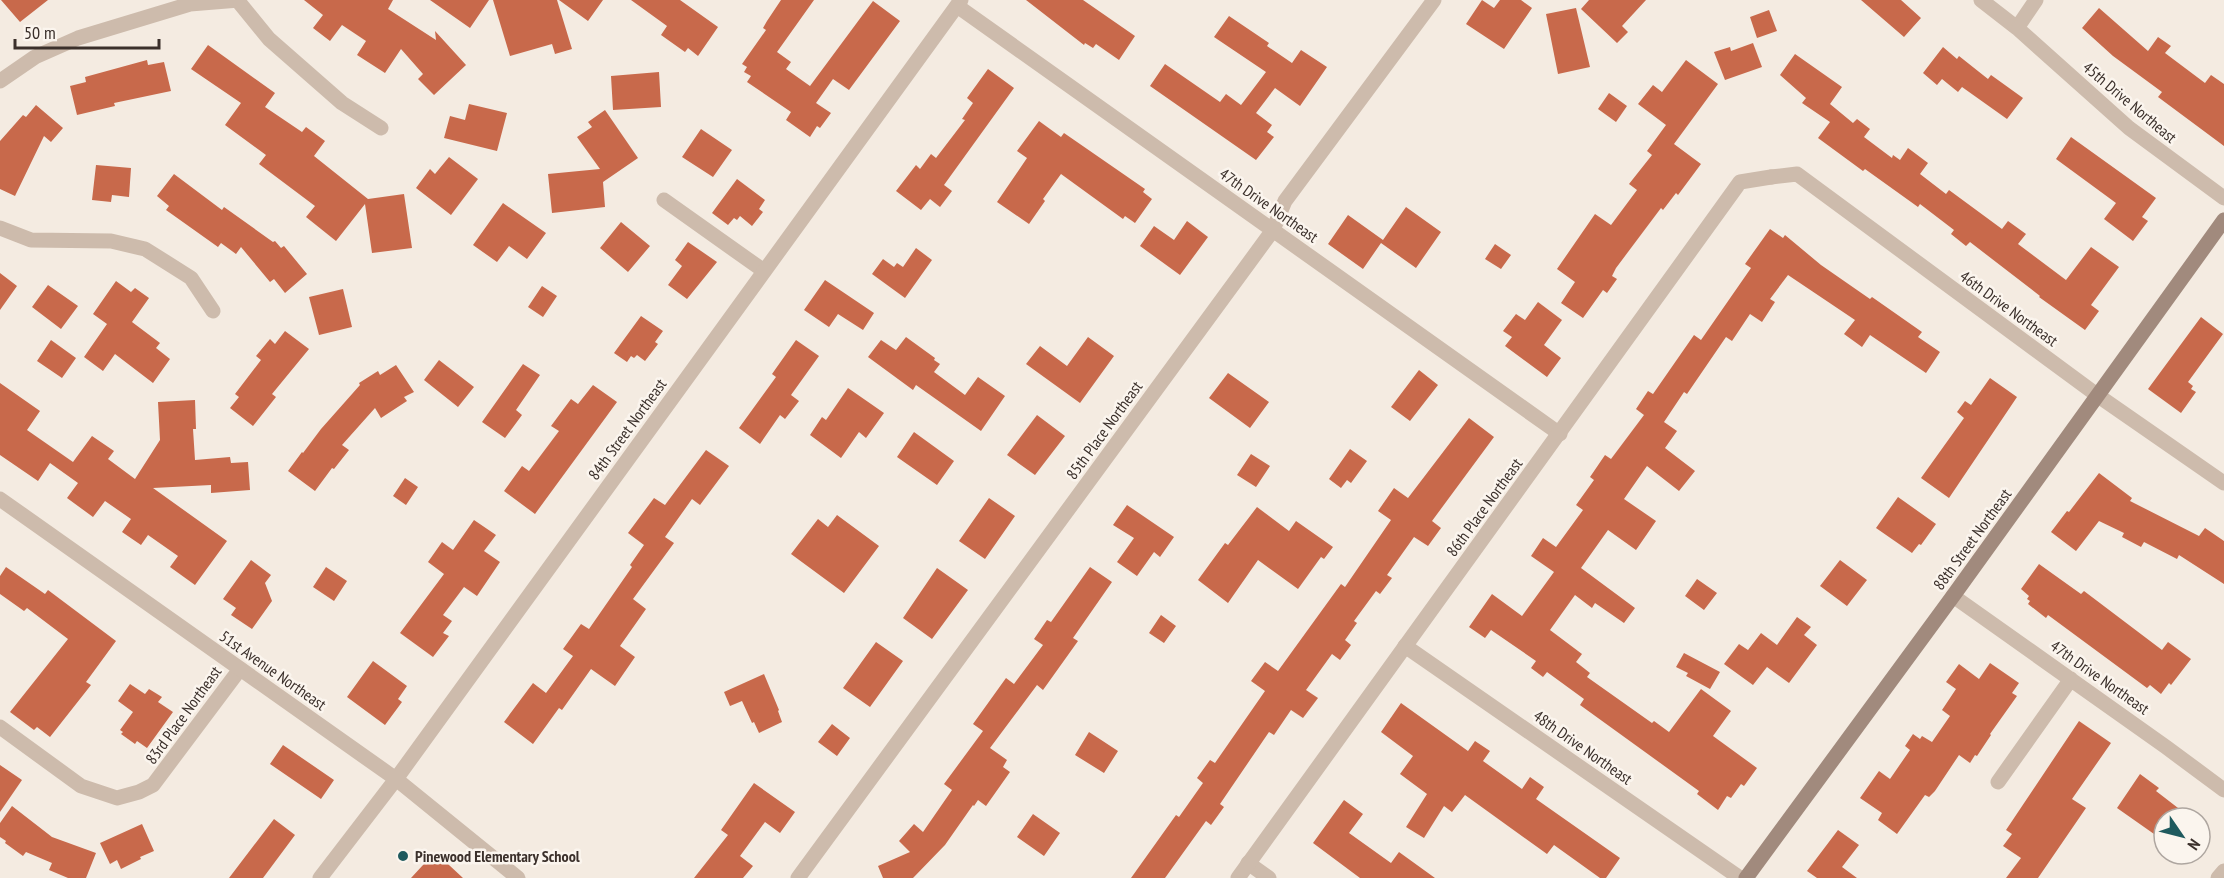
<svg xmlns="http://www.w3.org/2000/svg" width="2224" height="878" font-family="'PT Sans Narrow',sans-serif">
	<rect width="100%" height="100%" fill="#f4ebe1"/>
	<path fill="#c8694b" d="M1,0H48L20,22Z
		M304,0H393L388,9L436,40L435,31L466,65L434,95L418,79L423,74L401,49L385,73L357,55L366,41L342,25L330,41L313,28L323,15Z
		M430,0H489L470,28Z
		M493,0H557L572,49L555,54L552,44L510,56Z
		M559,0H603L588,21Z
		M631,0H680L718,27L698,56L688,48L685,52L661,35L667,26Z
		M781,0H814L777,52L791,62L786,69L810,86L873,1L900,21L849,90L833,79L816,103L831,113L820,128L817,126L810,137L786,120L791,112L747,82L751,76L744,72L747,67L742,64L766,30L763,28L767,21Z
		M1026,0H1083L1135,36L1119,60L1096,44L1093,48L1085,43L1084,45Z
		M1482,0L1494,8L1500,0H1521L1532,8L1504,49L1466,24Z
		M1589,0H1646L1622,26L1628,32L1617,43L1581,9Z
		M1861,0H1901L1921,18L1904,37Z
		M1576,8L1590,67L1558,74L1546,14Z
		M2099,8L2148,51L2158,37L2171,46L2165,53L2205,83L2211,75L2224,84V146L2158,97L2162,92L2113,56L2082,28Z
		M1769,10L1777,31L1757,38L1750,17Z
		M1229,16L1269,43L1267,46L1292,63L1301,50L1327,67L1300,106L1275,88L1256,113L1272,125L1267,132L1274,137L1256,160L1150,86L1165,64L1220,102L1226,94L1241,105L1266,72L1214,37Z
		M1753,43L1762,67L1725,80L1714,52L1730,47L1731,51Z
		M208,45L275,93L265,107L302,132L306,127L325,141L314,156L368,199L404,194L412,248L372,253L365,204L336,241L306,217L315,206L259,164L266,155L225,125L241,103L191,69Z
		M1943,47L1957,59L1959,56L1988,79L1991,75L2023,98L2007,119L1962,87L1958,92L1942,79L1937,85L1923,73Z
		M1795,54L1842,87L1830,104L1853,123L1857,119L1870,129L1864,137L1892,158L1893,155L1900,160L1908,148L1928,163L1920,174L1946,194L1949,190L2002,229L2008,221L2026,234L2018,244L2066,280L2091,247L2119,267L2091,305L2099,311L2085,330L2039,297L2040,296L1970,242L1966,246L1951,234L1954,230L1920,204L1918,207L1865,169L1863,171L1818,138L1830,122L1802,103L1806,98L1780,75Z
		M147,60L148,65L164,62L171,91L114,103L115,106L77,115L70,86L86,82L85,77Z
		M1686,60L1718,84L1674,144L1701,164L1678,195L1676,193L1663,210L1661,208L1616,268L1612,276L1617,279L1607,293L1603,290L1583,318L1561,303L1575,282L1557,269L1595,214L1611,225L1637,190L1629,184L1652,155L1647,151L1666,125L1638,104L1653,85L1662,92Z
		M988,69L1014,88L944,185L952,191L940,207L930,199L921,210L896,191L916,165L920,169L931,154L936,158L965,120L962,119L973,103L967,98Z
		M659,72L661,107L613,110L611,76Z
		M1609,93L1627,106L1616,122L1598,109Z
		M469,104L507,113L497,151L444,138L450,116L465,120Z
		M36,105L63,128L51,142L44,136L15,196L0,189V141L23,115L26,117Z
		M605,110L638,158L603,182L605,207L552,213L548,174L600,169L577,137L592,127L588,122Z
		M1039,121L1061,137L1064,133L1145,189L1143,192L1152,199L1135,223L1125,216L1123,219L1061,174L1043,199L1045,201L1029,224L997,202L1027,158L1017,151Z
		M701,129L732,150L713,177L682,157Z
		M2071,137L2156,198L2142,217L2148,221L2133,241L2104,219L2116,203L2056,159Z
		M449,157L478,179L451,215L416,188L430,169L435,174Z
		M96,165L131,168L129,197L112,195L111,202L92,200Z
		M174,174L222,210L224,207L273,242L275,241L281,248L284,246L307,274L285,293L274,279L270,282L241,247L236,254L221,243L218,247L166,210L169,206L157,196Z
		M737,179L765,200L759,209L763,212L752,226L740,216L737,220L734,218L728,225L712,213Z
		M503,203L546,233L527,259L509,246L497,262L473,245Z
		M1406,207L1441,232L1416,268L1381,243L1363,269L1328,244L1348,215L1383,240Z
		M1187,221L1208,237L1180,275L1140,246L1154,226L1174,240Z
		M621,222L650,246L628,272L600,248Z
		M1770,229L1783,238L1785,235L1821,265L1870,299L1872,297L1922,332L1918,337L1940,352L1926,373L1870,335L1862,347L1844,334L1855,320L1788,275L1770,299L1775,302L1762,322L1750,314L1732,341L1726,337L1687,394L1684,392L1664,422L1677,431L1665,448L1695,471L1679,491L1647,466L1624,499L1656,521L1636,550L1608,530L1581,568L1635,608L1624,623L1595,603L1592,608L1575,595L1550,630L1582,654L1576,662L1590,673L1587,677L1652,723L1654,721L1669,732L1701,689L1731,711L1713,736L1757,768L1744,786L1741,784L1731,798L1727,796L1718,810L1697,794L1699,791L1580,705L1584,699L1547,672L1543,677L1531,668L1536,661L1491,630L1485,638L1469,627L1492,594L1522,616L1554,572L1531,556L1543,538L1556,547L1583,510L1576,505L1594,480L1590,477L1605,455L1611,459L1644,415L1636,409L1648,391L1653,394L1694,335L1701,340L1751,268L1745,264Z
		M688,242L717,262L687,299L668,285L682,266L675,260Z
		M1495,244L1511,255L1501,269L1485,259Z
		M916,248L932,260L905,298L872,274L883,259L894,267L897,263L903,267Z
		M0,273L17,286L0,310Z
		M825,280L874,313L863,330L838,314L829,327L804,310Z
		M116,281L131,292L135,288L149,298L132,322L160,343L156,348L170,359L153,383L115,354L103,371L84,357L107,324L93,314Z
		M48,285L78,306L61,329L32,307Z
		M542,286L557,296L543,317L528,307Z
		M343,289L352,327L319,335L309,297Z
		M1538,302L1562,320L1544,345L1561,358L1547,377L1505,346L1512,337L1503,331L1516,314L1525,320Z
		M641,316L663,331L655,342L658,344L645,361L637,355L634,358L631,356L627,362L614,353Z
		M2201,317L2223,334L2188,382L2193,386L2191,389L2196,392L2181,413L2148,389Z
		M285,331L309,349L272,394L276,397L253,426L230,408L239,397L235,394L261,360L256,356L270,339L275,344Z
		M906,337L935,358L934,360L940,364L934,372L965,395L978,377L1005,396L981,431L916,385L913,390L868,357L881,340L896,350Z
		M1088,337L1114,356L1080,403L1026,364L1040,346L1067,366Z
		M51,340L76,358L62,378L37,361Z
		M796,340L819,356L791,395L799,401L785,419L780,415L760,444L739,428L776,377L772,374Z
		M439,360L474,387L458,407L424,380Z
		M523,364L540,375L516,410L522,415L505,438L482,422Z
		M396,365L414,392L404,397L407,401L381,418L375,408L342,445L349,450L334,469L332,468L315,491L288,471L302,452L303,453L321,429L360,385L359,383L378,371L380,375Z
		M1419,370L1438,385L1410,421L1391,407Z
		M1228,373L1269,402L1250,428L1209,398Z
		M1990,378L2017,397L1949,498L1921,478L1964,418L1957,412L1965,401L1971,405Z
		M0,383L40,411L27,430L73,462L92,436L114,451L108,459L135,479L160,440L158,402L195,400L196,429H193L195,460L230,457L231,463L248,462L250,490L211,493V485L153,488L227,541L195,585L170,567L178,556L148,535L141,545L122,532L131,519L105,501L93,517L67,498L78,483L50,463L38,481L0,455Z
		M593,385L617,402L535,514L504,491L522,466L529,471L559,431L551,426L571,399L578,404Z
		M848,388L884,413L866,438L859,432L841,458L810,435L822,417L826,420Z
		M1037,415L1065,436L1035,475L1007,455Z
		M1469,418L1494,437L1432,521L1441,528L1428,546L1414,537L1387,575L1392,578L1380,594L1376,591L1354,621L1357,623L1345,640L1351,645L1340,660L1332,654L1306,690L1318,698L1303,718L1291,710L1274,735L1269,732L1220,804L1224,807L1211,825L1206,821L1165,878H1131L1176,815L1179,817L1203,783L1197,778L1210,760L1215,763L1265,691L1251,681L1265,662L1278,671L1341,584L1345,587L1391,520L1378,511L1394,488L1408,498Z
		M914,432L954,461L937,485L897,457Z
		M1350,449L1367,461L1351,483L1347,480L1341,488L1329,479Z
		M706,450L729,466L700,505L692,499L665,537L674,543L633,599L646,609L620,646L635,657L615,686L591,669L562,710L559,708L533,744L504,722L533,683L546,693L573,656L563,649L581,624L589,629L632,567L630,565L644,545L628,533L654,498L665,505Z
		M1251,454L1270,466L1256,487L1237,475Z
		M2099,473L2132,498L2130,501L2199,536L2205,528L2224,541V584L2179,555L2177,559L2144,542L2141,547L2122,537L2124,533L2099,521L2076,551L2051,532L2067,511L2069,512Z
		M405,478L418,487L406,505L393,496Z
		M1898,497L1936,524L1921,545L1919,544L1912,553L1876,528Z
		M989,498L1015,516L985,559L959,541Z
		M1127,505L1174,537L1160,557L1154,552L1137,576L1117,562L1134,538L1113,525Z
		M1257,507L1289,531L1296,521L1333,547L1324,559L1321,557L1298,589L1258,560L1228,603L1198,580L1225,543L1228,545Z
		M837,515L879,546L844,593L791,554L818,519L828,527Z
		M474,520L496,535L484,551L500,562L477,596L464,587L443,615L452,621L443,633L449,636L433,657L400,633L444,574L428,562L442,542L453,550Z
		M251,560L271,575L265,583L272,601L252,629L231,615L236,608L223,599Z
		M1840,560L1867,580L1847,606L1820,586Z
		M2039,564L2081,594L2084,591L2162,650L2168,642L2191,659L2171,685L2169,683L2161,694L2150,685L2147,688L2048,615L2046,618L2028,604L2030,601L2027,599L2029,596L2021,589Z
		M6,567L45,594L48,590L116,641L86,682L91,685L50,737L37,727L34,730L10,712L68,639L27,608L24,611L0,594V576Z
		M326,567L347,581L334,601L313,587Z
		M1090,567L1112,582L1073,638L1078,641L1043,690L1037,685L990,748L1007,760L1003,767L1010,772L986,806L978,800L974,806L973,805L945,845L913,878H883L878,866L910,852L899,841L914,824L923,832L952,790L944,784L983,731L973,724L1006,678L1014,684L1043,645L1034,639L1047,620L1051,622Z
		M937,568L968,590L932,639L903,618Z
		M1697,579L1717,593L1704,610L1685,596Z
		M1161,615L1176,626L1164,643L1149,633Z
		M1797,617L1811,627L1804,635L1817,645L1789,683L1767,667L1753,685L1724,664L1739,644L1748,650L1761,633L1777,645Z
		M876,642L903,661L870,707L843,688Z
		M1684,653L1720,672L1710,689L1686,676L1688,673L1676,667Z
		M373,661L407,686L398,699L402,702L385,725L347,697Z
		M1990,663L2019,683L2012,693L2017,696L1990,734L1991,735L1977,756L1975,755L1970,763L1959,755L1935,791L1929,797L1925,795L1897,834L1878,820L1882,813L1860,798L1879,771L1890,779L1910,750L1905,746L1913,734L1920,739L1922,736L1932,742L1950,716L1942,710L1956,689L1946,682L1959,664L1979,679Z
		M764,674L779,710L778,711L782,722L759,733L754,722L752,723L742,701L730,706L724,692Z
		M130,684L145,694L149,689L162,697L158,702L173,712L147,748L137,741L135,744L121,734L123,732L120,730L133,712L118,701Z
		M1401,703L1468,751L1475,741L1490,751L1483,761L1522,789L1530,777L1544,787L1536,799L1620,858L1606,878H1600L1554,845L1547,854L1465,795L1452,812L1444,806L1424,838L1406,827L1427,794L1400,774L1413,756L1381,732Z
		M2079,721L2111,743L2072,799L2086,808L2038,878H2006L2021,858L2003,846L2012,834L2006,830Z
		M832,724L850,738L837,756L818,742Z
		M1089,732L1118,751L1104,773L1075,755Z
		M283,745L334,780L321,799L270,764Z
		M0,765L22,780L0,812Z
		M2140,774L2159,788L2156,791L2191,818H2164V841L2117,808Z
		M754,783L795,812L780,833L765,822L740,856L753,866L743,878H694L728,835L721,830Z
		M1344,800L1363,814L1349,833L1391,863L1399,852L1435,878H1360L1313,843Z
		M12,806L52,837L96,853L86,878H68L49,870L52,863L26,852L23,856L5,843L6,841L0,837V823Z
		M1033,814L1060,833L1044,856L1017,837Z
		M274,819L295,835L263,878H229Z
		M142,824L154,851L140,857L141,859L121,869L117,860L110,864L100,843Z
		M1838,830L1859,845L1842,867L1857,878H1817L1807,871Z
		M435,852L463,878H411Z"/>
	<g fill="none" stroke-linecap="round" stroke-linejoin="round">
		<path stroke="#cdbbac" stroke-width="15" d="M1981,0L2017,28L2129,128L2224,198
			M238,1L269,39L342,103L381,128
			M957,6L1560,434
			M2017,28L2036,0
			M0,81L35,57L78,38L190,4L239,0
			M1771,177L1797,174L2097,395L2224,483
			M664,200L764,271
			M0,228L31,240L111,241L145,249L191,278L213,311
			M1953,596L2166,747L2224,790
			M1405,646L1740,878
			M0,727L81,786L117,798L139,792L153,785L240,669
			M1998,782L2071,679
			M1248,863L1269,878
			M798,878L1273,230L1285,201L1434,0
			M2218,878L2224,871"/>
		<path stroke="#cdbbac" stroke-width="15" d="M0,499L396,779L518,878
			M320,878L396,779L961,0
			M1238,878L1740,182L1771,177"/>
		<path stroke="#a18a7d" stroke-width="15" d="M1746,878L1953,596L2224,220"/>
	</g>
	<circle fill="#1f5a5e" stroke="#fbf5ee" stroke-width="2" cx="403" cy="856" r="6"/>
	<g text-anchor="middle" stroke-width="5" stroke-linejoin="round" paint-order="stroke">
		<g font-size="16" fill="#3b302b" stroke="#fbf5ee">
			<text transform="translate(2130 102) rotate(40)" y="6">45th Drive Northeast</text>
			<text transform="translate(1269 205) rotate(35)" y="6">47th Drive Northeast</text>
			<text transform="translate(2009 308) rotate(36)" y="6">46th Drive Northeast</text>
			<text transform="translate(627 429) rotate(-54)" y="6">84th Street Northeast</text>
			<text transform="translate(1104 430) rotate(-54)" y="6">85th Place Northeast</text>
			<text transform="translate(1484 507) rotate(-54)" y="6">86th Place Northeast</text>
			<text transform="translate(1972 539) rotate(-54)" y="6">88th Street Northeast</text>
			<text transform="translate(273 670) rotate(35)" y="6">51st Avenue Northeast</text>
			<text transform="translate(2100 677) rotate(35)" y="6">47th Drive Northeast</text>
			<text transform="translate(183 715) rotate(-54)" y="6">83rd Place Northeast</text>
			<text transform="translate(1583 747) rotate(35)" y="6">48th Drive Northeast</text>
		</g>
		<g font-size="16" font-weight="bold" fill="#3b302b" stroke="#fbf5ee" text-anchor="start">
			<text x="415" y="862">Pinewood Elementary School</text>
		</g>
	</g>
	<g transform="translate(2182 836) rotate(125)"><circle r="28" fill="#fbf5ee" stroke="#aea6a0" stroke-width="1.5"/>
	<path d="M0-4.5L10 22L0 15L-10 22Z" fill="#1f5a5e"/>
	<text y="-9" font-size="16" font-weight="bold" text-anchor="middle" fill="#3b302b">N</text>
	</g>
	<path d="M15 39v9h144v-9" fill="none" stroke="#3b302b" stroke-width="3"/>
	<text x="24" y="39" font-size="18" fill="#3b302b" stroke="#fbf5ee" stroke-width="4.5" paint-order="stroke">50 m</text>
</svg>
